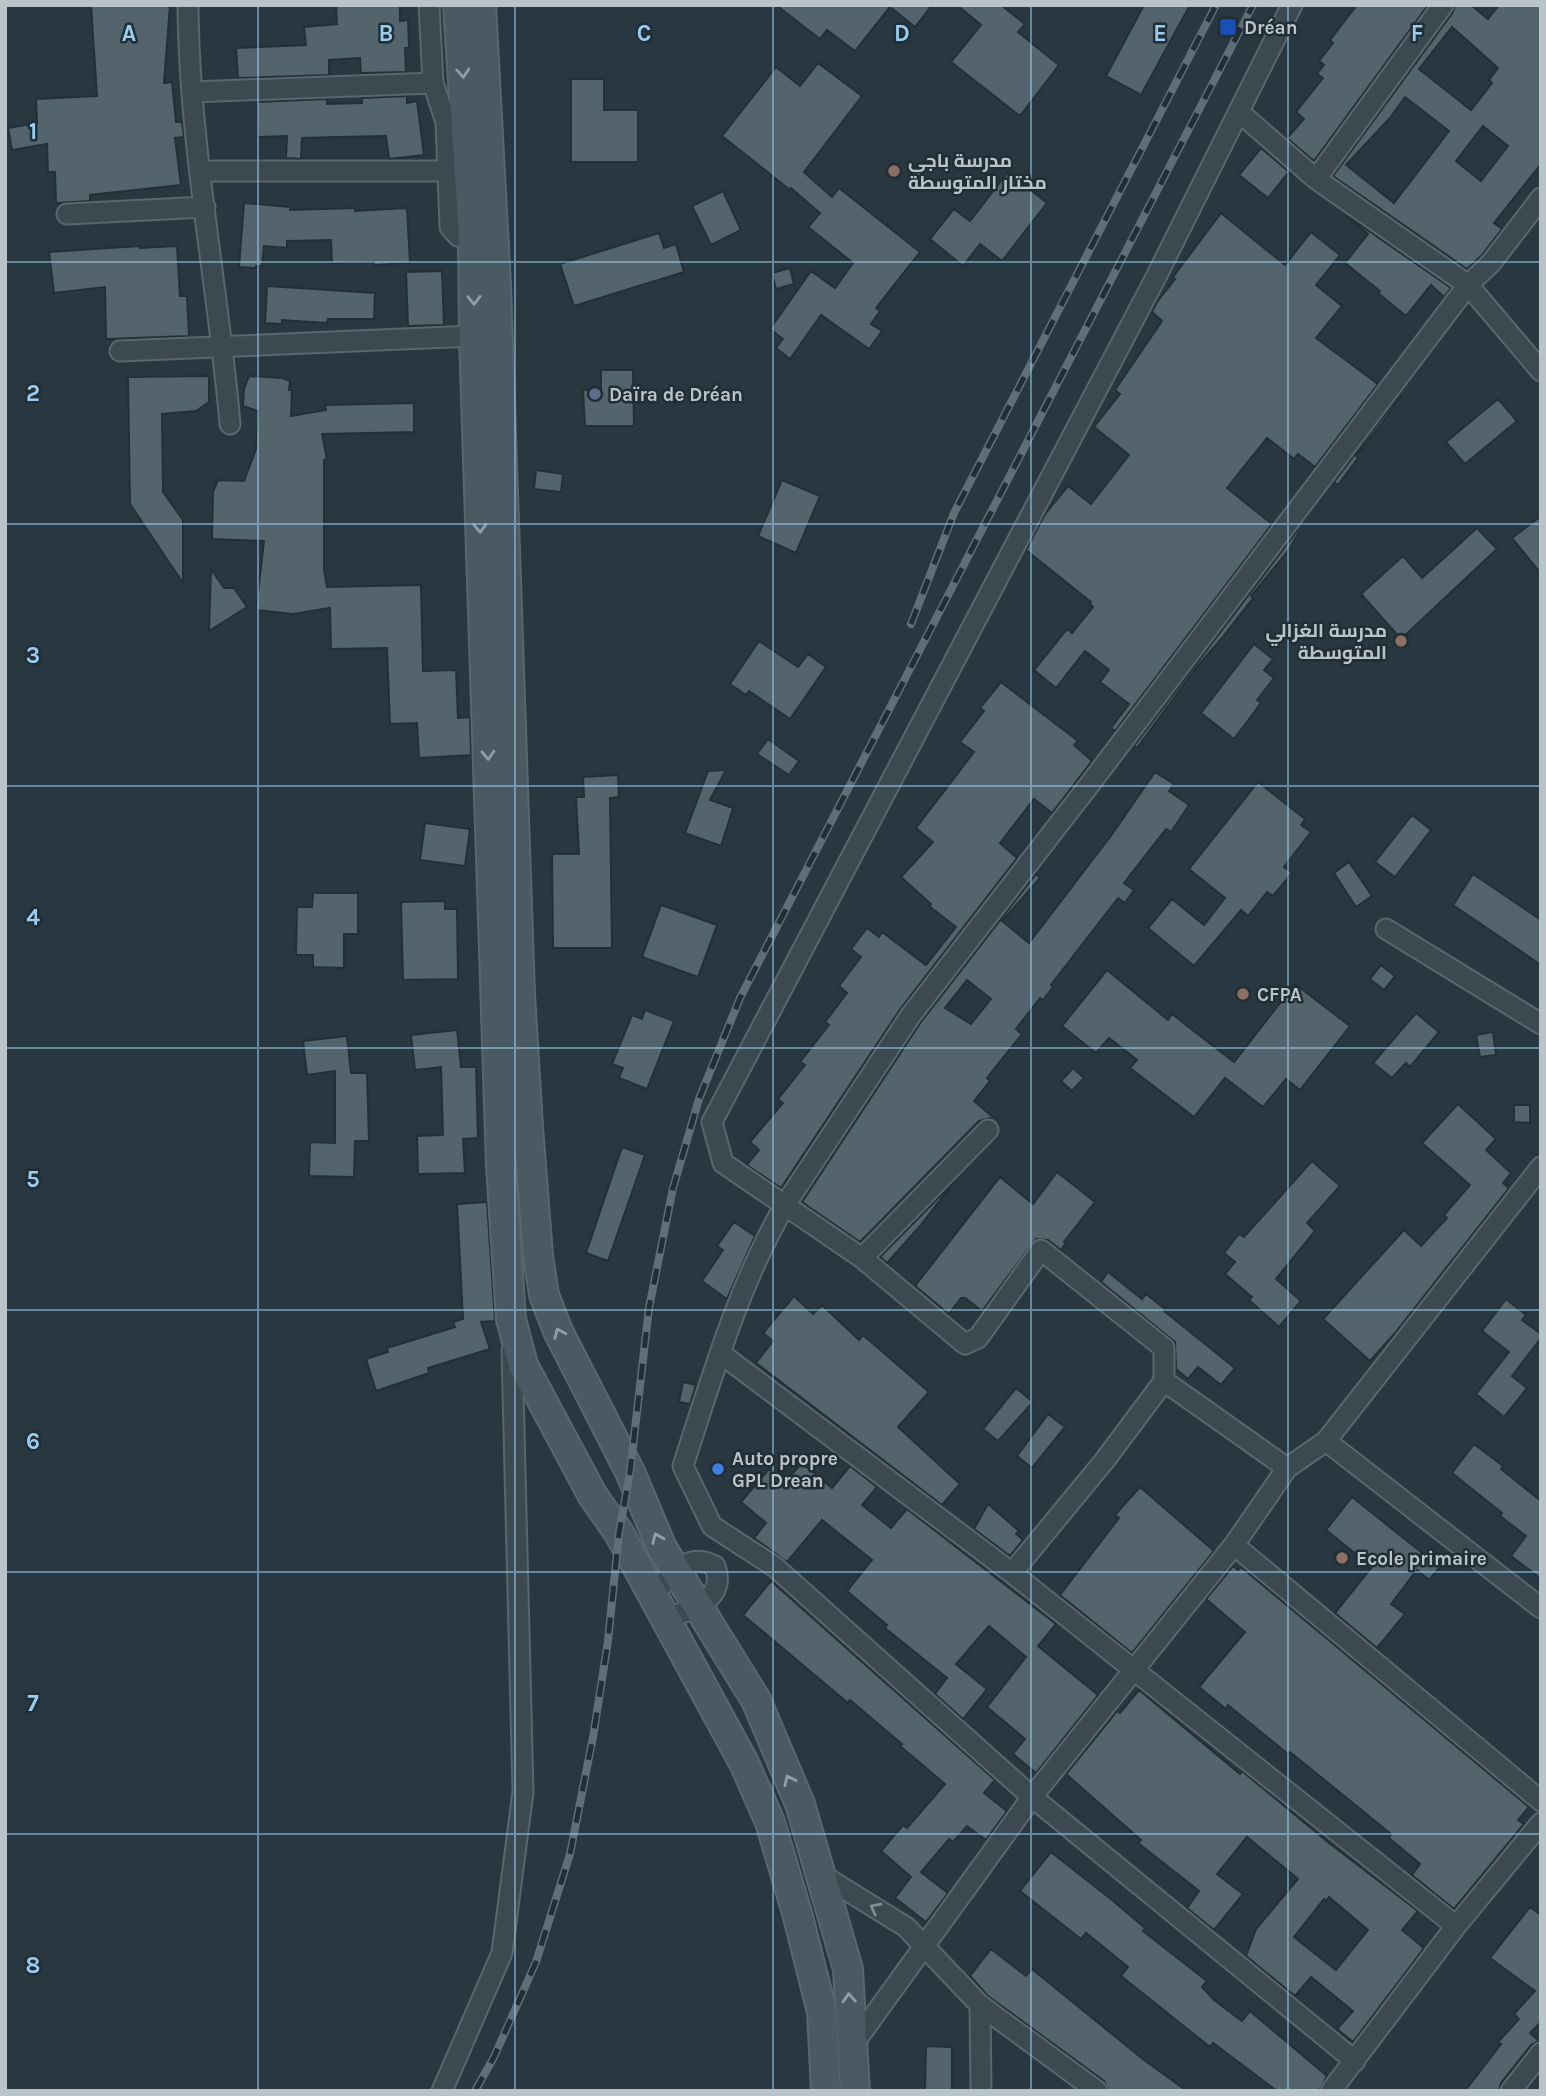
<svg xmlns="http://www.w3.org/2000/svg" width="1546" height="2096" font-family="Karla,Cairo,sans-serif">
	<rect width="100%" height="100%" fill="#293740"/>
	<path fill="#54646d" stroke="#233037" stroke-width="2" fill-rule="evenodd" d="M91,5H170L164,83L172,82L176,122H182L184,137L175,138L181,185L90,195V201L56,203L55,172H48L47,144L12,150L8,128L37,123L36,99L97,96Z
		M336,5H400V21L408,20L409,48H405L406,72L361,73L360,58L329,60V75L238,78L236,48L306,45L304,27L337,24Z
		M776,5H932L915,27L890,7L855,51L827,30L820,39Z
		M957,5H1001L1025,24L1018,32L1059,65L1020,116L951,62L981,25Z
		M1144,5H1190L1141,95L1106,76Z
		M1357,5H1428L1314,161L1287,138L1304,119L1296,112L1323,78L1317,74L1324,65L1319,61L1333,43L1330,40Z
		M1455,5H1471L1488,19L1499,5H1541V164L1494,223L1502,229L1482,255L1467,269L1333,176L1453,12ZM1452,27L1498,68L1489,80L1492,83L1471,110L1419,69ZM1405,97L1449,131L1394,203L1346,165L1390,118ZM1483,126L1508,146L1481,181L1456,161Z
		M818,63L862,96L804,172L832,197L839,188L920,252L876,308L880,311L871,324L882,331L869,349L821,315L790,359L776,348L783,339L770,329L811,271L835,288L853,263L808,227L820,213L791,188L790,190L722,136L776,67L800,86Z
		M571,79H604V110H638V162H571Z
		M407,96V103L417,101L424,155L389,159L386,136L338,137L302,138L301,159L286,158L287,136L258,137L257,102L327,99V104L362,103V98Z
		M1261,148L1294,176L1288,173L1268,198L1239,175Z
		M1008,172L1047,203L1002,261L980,244L963,266L930,239L954,209L970,221Z
		M723,191L741,230L711,245L692,206Z
		M244,203L290,207V210L355,208V211L407,208L410,263L374,265V262L332,263L331,240L287,241V248L264,246L262,266H256V268L239,267Z
		M1221,213L1285,265L1311,232L1340,255L1316,285L1342,306L1316,338L1378,384L1315,467L1298,454L1294,459L1267,438L1227,488L1272,524L1115,731L1111,728L1129,704L1100,682L1109,670L1085,651L1056,688L1034,670L1067,629L1072,633L1093,607L1090,604L1091,602L1026,550L1045,514L1068,486L1091,504L1129,455L1094,427L1120,394L1115,390L1162,321L1152,312L1157,302L1175,279L1173,277Z
		M1346,215L1451,288L1444,297L1431,285L1406,316L1378,293L1380,291L1345,263L1368,234Z
		M659,233L664,248L676,244L684,272L574,306L560,264Z
		M140,246V248L177,246L180,296H187L189,336L106,339L105,287L54,293L49,252Z
		M790,268L794,284L776,289L772,273Z
		M442,271L444,325L408,326L406,272Z
		M267,286L375,293L374,319H328L327,323L282,320V324L265,323Z
		M601,370H633L634,426H585L583,390L601,389Z
		M209,376V402L196,411L162,414L163,492L183,520V583L130,504L128,377Z
		M249,376L282,378L290,381L289,390H292L291,416L326,410L325,405L414,403V432L322,434L327,459L324,460V570L327,587L421,585L423,671L456,670L458,718L470,717L471,755L419,758L417,723L390,724L387,648L331,649L330,608L293,614L256,610L264,541L212,539L213,492L218,480L244,481L256,449L258,411L243,406L244,389Z
		M1400,395L1401,396L1382,423L1356,456L1358,458L1338,485L1334,482Z
		M1498,399L1517,421L1465,464L1446,442Z
		M536,470L563,474L561,492L534,489Z
		M782,480L820,496L796,553L758,536Z
		M1541,516V574L1512,538Z
		M1477,528L1497,549L1401,639L1361,594L1403,556L1422,578Z
		M1297,531L1299,532L1288,551L1251,596L1253,598L1222,638L1196,668L1137,748L1134,746Z
		M211,569L224,588H234L247,607L209,631Z
		M759,641L798,667L808,654L826,667L790,719L749,691L746,695L730,684Z
		M1254,644L1273,659L1264,670L1274,678L1257,700L1261,703L1234,739L1201,713Z
		M1001,682L1078,741L1074,745L1092,761L1052,813L1034,799L1000,843L1017,858L901,1008L781,1188L747,1165L759,1150L750,1142L783,1103L778,1099L805,1065L800,1062L829,1025L825,1022L847,993L839,986L861,957L851,949L867,928L879,937L882,932L926,965L956,927L929,906L931,904L901,877L933,842L916,828L974,752L960,742L984,711L980,708Z
		M768,739L799,761L789,775L757,754Z
		M726,770L710,800L733,808L721,846L685,833L708,771Z
		M1155,772L1174,784L1169,791L1189,805L1171,832L1166,829L1124,883L1134,890L1125,903L1118,898L1051,985L1053,987L1043,1000L1040,998L1016,1029L1022,1034L987,1078L990,1081L974,1101L1000,1123L999,1125L990,1118L979,1121L860,1242L802,1202L921,1022L1036,874L1040,878L1002,921L1029,943L1113,833ZM967,980L991,999L971,1024L945,1008Z
		M618,775L619,797L610,798L612,948H553L552,854H579L576,797H584L583,777Z
		M1258,782L1305,819L1301,825L1311,832L1284,867L1292,873L1273,896L1267,892L1248,916L1241,910L1194,966L1148,928L1172,899L1204,925L1225,898L1189,869Z
		M1412,815L1431,830L1395,877L1375,862Z
		M425,823L470,829L465,866L420,860Z
		M1349,862L1372,896L1356,907L1334,873Z
		M1473,874L1541,920V965L1453,905Z
		M313,893H358V934H344V968L313,967V955H296L297,907H312Z
		M445,901V909H457L458,979L403,980L401,902Z
		M661,905L717,925L698,977L642,957Z
		M1381,965L1395,976L1384,990L1370,979Z
		M1107,970L1168,1020L1172,1014L1234,1062L1295,984L1350,1026L1300,1090L1286,1079L1263,1107L1225,1078L1194,1117L1130,1068L1137,1060L1109,1038L1096,1053L1062,1026Z
		M645,1010L674,1021L647,1089L619,1078L623,1068L612,1064L632,1015L642,1019Z
		M1416,1013L1439,1032L1410,1067L1406,1063L1392,1078L1373,1063Z
		M457,1030L461,1067H476L478,1138L463,1139L465,1173L418,1174L417,1136L443,1135L441,1067L415,1070L411,1035Z
		M1493,1032L1496,1055L1480,1057L1476,1035Z
		M347,1036L351,1073H367L369,1141H355L354,1177L309,1176L310,1142L335,1143V1071L307,1075L303,1041Z
		M1073,1068L1084,1078L1072,1091L1061,1081Z
		M1458,1104L1496,1139L1486,1150L1511,1173L1503,1183L1509,1188L1395,1333L1370,1361L1323,1319L1404,1230L1421,1246L1447,1218L1444,1215L1470,1185L1422,1143Z
		M1514,1105H1530V1123L1514,1122Z
		M622,1147L645,1155L608,1261L586,1253Z
		M1312,1161L1340,1186L1307,1223L1315,1231L1276,1279L1301,1301L1279,1327L1249,1300L1252,1297L1225,1274L1235,1262L1224,1253L1239,1234L1244,1237Z
		M1057,1172L1095,1202L1064,1242L1066,1243L1061,1250L1048,1240L1036,1239L982,1311L965,1298H961L949,1314L915,1286L1000,1177L1033,1204Z
		M954,1182L920,1226L887,1263L880,1257Z
		M487,1202L495,1321L481,1322L490,1349L428,1368L429,1373L376,1391L366,1359L388,1352L387,1348L455,1327L453,1322L463,1319L457,1204Z
		M734,1222L755,1236L727,1299L702,1281L723,1250L717,1246Z
		M1108,1272L1142,1299L1146,1294L1165,1309L1164,1311L1235,1368L1221,1385L1198,1367L1188,1379L1176,1369L1175,1342L1101,1282Z
		M794,1296L813,1314L822,1305L859,1340L863,1335L929,1392L898,1427L960,1484L942,1505L756,1363L773,1341L763,1333Z
		M1506,1299L1526,1315L1522,1320L1541,1334V1338L1512,1376L1527,1388L1504,1417L1476,1394L1509,1352L1482,1331Z
		M683,1382L696,1385L690,1404L679,1402Z
		M1016,1388L1033,1402L998,1441L983,1429Z
		M1048,1414L1065,1427L1032,1468L1017,1456Z
		M1474,1444L1503,1466L1501,1469L1541,1501V1579L1511,1556L1526,1536L1500,1516L1502,1513L1452,1473Z
		M802,1463L832,1488L850,1466L877,1487L862,1505L891,1528L907,1509L1056,1624L1038,1646L1098,1695L1036,1773L1013,1754L1025,1739L987,1707L1026,1657L989,1626L956,1664L987,1689L963,1719L935,1694L947,1678L885,1628L887,1625L847,1591L872,1560L822,1520L787,1562L754,1538L766,1523L741,1502L769,1469L785,1482Z
		M1140,1487L1214,1551L1132,1653L1060,1595L1119,1518L1115,1515Z
		M1352,1497L1440,1567L1429,1580L1417,1570L1391,1604L1405,1614L1377,1648L1335,1613L1372,1567L1326,1530Z
		M988,1504L1019,1531L1016,1534L1023,1540L1010,1556L974,1529Z
		M1233,1566L1238,1570L1241,1567L1529,1807L1518,1820L1524,1824L1454,1909L1412,1875L1420,1864L1389,1838L1391,1834L1290,1752L1288,1754L1228,1705L1226,1709L1199,1687L1245,1632L1206,1599Z
		M771,1581L995,1780L984,1793L1007,1811L986,1840L967,1826L953,1842L949,1839L921,1872L948,1893L926,1922L895,1898L911,1877L881,1851L903,1825L907,1828L945,1784L900,1746L902,1744L850,1700L848,1703L743,1615Z
		M1139,1690L1240,1774L1242,1771L1329,1843L1418,1911L1402,1930L1424,1948L1353,2042L1337,2029L1353,2011L1311,1977L1295,1996L1246,1956L1256,1929L1298,1879L1247,1837L1217,1874L1243,1894L1214,1930L1187,1908L1199,1891L1138,1843L1141,1840L1066,1774L1117,1711L1120,1713ZM1329,1897L1368,1930L1336,1970L1294,1937L1324,1899L1326,1901Z
		M1051,1852L1112,1900L1145,1928L1143,1931L1207,1981L1202,1987L1214,2000L1242,2021L1250,2011L1327,2076L1319,2091H1277L1213,2043L1210,2047L1121,1976L1128,1967L1086,1933L1081,1939L1020,1891Z
		M1530,1907L1541,1915V2022L1530,2033L1539,2041L1531,2045L1501,2083L1499,2091H1465L1501,2044L1498,2042L1519,2019L1514,2014L1535,1991L1490,1958Z
		M991,1949L1026,1976L1032,1969L1144,2060L1187,2091H1109L1104,2081L988,1996L970,1976Z
		M926,2046L952,2047V2091H925Z"/>
	<g fill="none" stroke-linecap="round" stroke-linejoin="round">
		<g stroke="#5a666d" stroke-width="23">
			<path id="minor" d="M188,5C189,145 218,285 230,424
				M429,5L433,83L446,122L450,227L458,236H473
				M192,92L433,83
				M1239,112L1316,179L1468,285L1541,371
				M200,171H448
				M1316,179L1443,5
				M67,214L205,207
				M120,351L474,336
				M1386,929L1541,1024
				M862,1258L988,1130
				M720,1353L1012,1573L1456,1926
				M1164,1381V1348L1041,1250L978,1338L965,1344L862,1258L723,1163L712,1122L1154,281L1292,5
				M1326,1441L1541,1608
				M1234,1545L1541,1801
				M1012,1573L1105,1460L1164,1381L1287,1468
				M653,1595C671,1575 687,1551 715,1566C727,1601 691,1609 666,1619
				M822,1875L906,1927L980,2005L1097,2091
				M980,2005L981,2091
				M852,2046L1032,1797L1234,1545L1287,1468L1326,1441L1541,1167
				M1355,2061L1032,1797L775,1567L712,1526L683,1466C712,1377 738,1286 785,1205L911,1015L1090,784L1468,285L1491,263L1541,198
				M442,2091L502,1953L523,1792L512,1351
				M1331,2091L1456,1926L1541,1823
				M1511,2091L1541,2053"/>
		</g>
		<g stroke="#5a666d" stroke-width="32">
			<path id="secondary" d="M458,5L473,236L474,336L501,1166L511,1319L523,1365L593,1496L619,1533L744,1763L770,1822L797,1913L822,2012L826,2091
				M481,5L496,285L520,994L528,1127L538,1255L544,1295L558,1331L630,1472L662,1548L756,1700L800,1804L848,1969L855,2091"/>
		</g>
		<use href="#minor" stroke="#3d4950" stroke-width="19"/>
		<use href="#secondary" stroke="#4b5963" stroke-width="28"/>
		<g stroke="#5f6e77" stroke-width="8">
			<path id="rail" d="M911,624L954,513L1216,5
				M475,2091L494,2057L536,1962L570,1854L593,1737L608,1641L619,1533L630,1472L649,1308L673,1188L699,1099L740,998L1253,5"/>
		</g>
		<use href="#rail" stroke="#212e35" stroke-width="5" stroke-dasharray="16" stroke-linecap="butt"/>
	</g>
	<defs><path id="oneway-chevron" d="M-2-3.5L2.5 0L-2 3.5" fill="none" stroke-width="1.6" stroke-linecap="round" stroke-linejoin="round" transform="scale(1.75)"/></defs>
	<g stroke="#929ea6">
		<use href="#oneway-chevron" transform="translate(463 73) rotate(86)"/>
		<use href="#oneway-chevron" transform="translate(474 300) rotate(89)"/>
		<use href="#oneway-chevron" transform="translate(480 528) rotate(88)"/>
		<use href="#oneway-chevron" transform="translate(488 755) rotate(88)"/>
		<use href="#oneway-chevron" transform="translate(559 1333) rotate(-114)"/>
		<use href="#oneway-chevron" transform="translate(657 1538) rotate(-113)"/>
		<use href="#oneway-chevron" transform="translate(789 1780) rotate(-115)"/>
		<use href="#oneway-chevron" transform="translate(849 1998) rotate(-93)"/>
	</g>
	<use stroke="#818c93" href="#oneway-chevron" transform="translate(875 1908) rotate(-152)"/>
	<path fill="none" stroke="#98ccf0" stroke-width="2" stroke-opacity="0.55" d="M258,5V2091M515,5V2091M773,5V2091M1031,5V2091M1288,5V2091M5,262H1541M5,524H1541M5,786H1541M5,1048H1541M5,1310H1541M5,1572H1541M5,1834H1541"/>
	<rect fill="#1a4fb4" stroke="#212e35" stroke-width="2.5" x="1219" y="18" width="18" height="18" rx="3.5"/>
	<g fill="#8d6e63" stroke="#212e35" stroke-width="2.5">
		<circle cx="894" cy="171" r="7"/>
		<circle cx="1401" cy="641" r="7"/>
		<circle cx="1243" cy="994" r="7"/>
		<circle cx="1342" cy="1558" r="7"/>
	</g>
	<circle fill="#5c6f8a" stroke="#212e35" stroke-width="2.5" cx="595" cy="394" r="7"/>
	<circle fill="#3f7fe0" stroke="#212e35" stroke-width="2.5" cx="718" cy="1469" r="7"/>
	<g text-anchor="middle" stroke-width="5" stroke-linejoin="round" paint-order="stroke">
		<g font-size="19" font-weight="bold" fill="#b9c3ca" stroke="#212e35" text-anchor="start">
			<text x="1244" y="34">Dréan</text>
			<text x="908" y="167">مدرسة باجي<tspan x="908" dy="22">مختار المتوسطة</tspan></text>
			<text x="609" y="401">Daïra de Dréan</text>
			<text x="1387" y="637" text-anchor="end">مدرسة الغزالي<tspan x="1387" dy="22">المتوسطة</tspan></text>
			<text x="1257" y="1001">CFPA</text>
			<text x="732" y="1465">Auto propre<tspan x="732" dy="22">GPL Drean</tspan></text>
			<text x="1356" y="1565">Ecole primaire</text>
		</g>
	</g>
	<g font-size="23" text-anchor="middle" font-weight="bold" fill="#98ccf0" stroke="#212e35" stroke-width="5" stroke-linejoin="round" paint-order="stroke">
		<text x="129" y="41">A</text>
		<text x="386" y="41">B</text>
		<text x="644" y="41">C</text>
		<text x="902" y="41">D</text>
		<text x="1160" y="41">E</text>
		<text x="1417" y="41">F</text>
		<text x="33" y="139">1</text>
		<text x="33" y="401">2</text>
		<text x="33" y="663">3</text>
		<text x="33" y="925">4</text>
		<text x="33" y="1187">5</text>
		<text x="33" y="1449">6</text>
		<text x="33" y="1711">7</text>
		<text x="33" y="1973">8</text>
	</g>
	<rect width="1546" height="2096" fill="none" stroke="#b9c3ca" stroke-width="14"/>
</svg>
